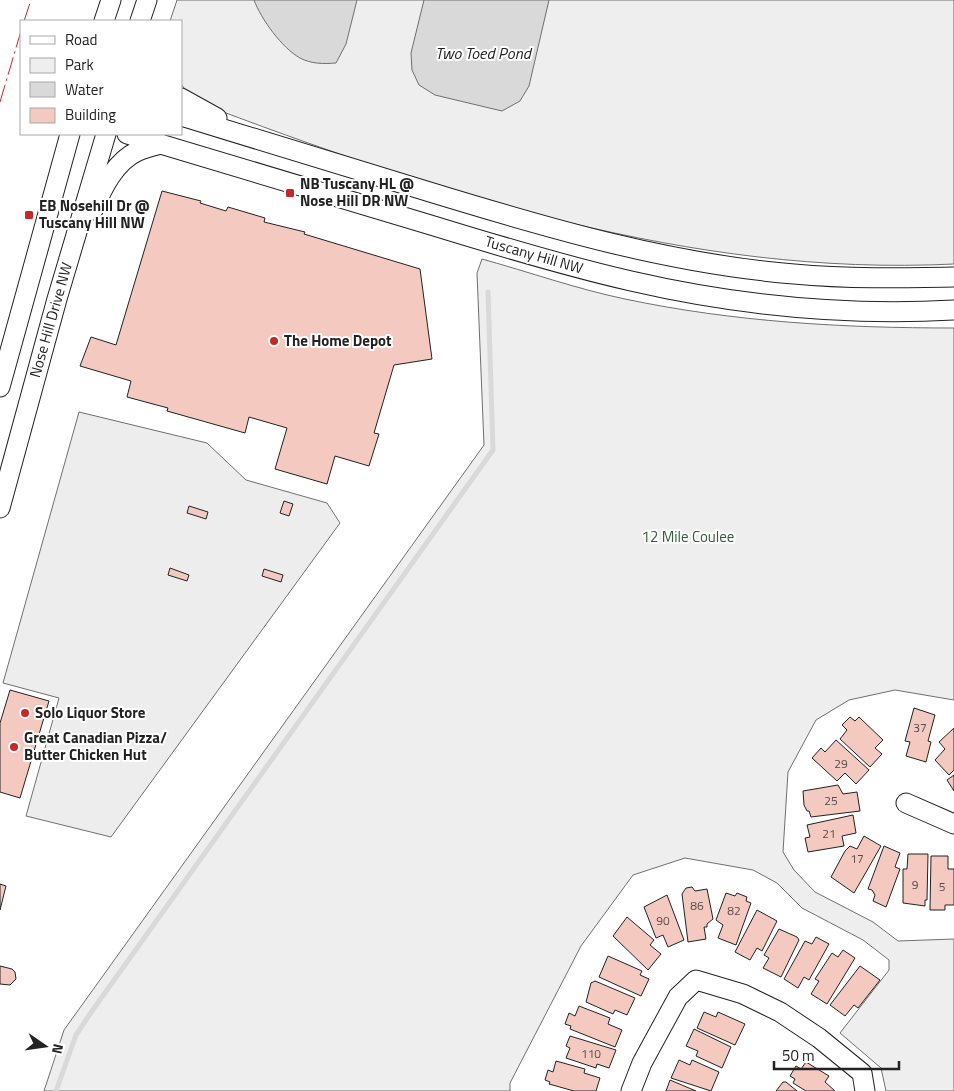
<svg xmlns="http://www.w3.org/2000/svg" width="954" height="1091" font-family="'Titillium Web',sans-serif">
	<rect width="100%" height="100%" fill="#fff"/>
	<path fill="#eee" stroke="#6f6f6f" d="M177,0H954V264C690,277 437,193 194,101L181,84V21H170Z
		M482,259C529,272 577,289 625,299C734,322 843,328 954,328V700L895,690L849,700L816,720L788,772L783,852L794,870L815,892L873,922L898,941L954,939V1091H886L881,1068L840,1033L889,970V960L863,940L802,908L777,883L753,870L685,858L633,875L581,946L510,1083V1091H44L64,1030L484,445L477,273Z"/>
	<path fill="#ededed" stroke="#6f6f6f" d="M79,412L207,443L246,480L327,503L340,523L111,837L26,816L59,698L3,683Z"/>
	<path fill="#d9d9d9" stroke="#6f6f6f" d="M254,0H357L346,44L336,63C324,64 311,64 300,58C282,48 261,19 254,0Z
		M424,0H549L529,86L520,101L502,111L435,95L419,85L412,70L411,53Z"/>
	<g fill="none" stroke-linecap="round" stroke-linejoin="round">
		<path stroke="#d9d9d9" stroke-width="5" d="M56,1091L76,1035L92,1011L493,450L488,292"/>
	</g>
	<path fill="#f3c9c0" stroke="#222" d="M162,191L201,201L200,203L226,211L228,207L265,218L264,222L305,232L304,234L420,269L432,359L394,365L374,433L379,434L369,466L335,456L327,484L275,469L287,428L249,417L245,433L167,411L168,408L127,397L131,381L80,366L91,337L116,345Z
		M284,501L293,504L289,516L280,513Z
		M189,506L208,512L206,519L187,513Z
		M170,568L189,575L187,581L168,575Z
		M264,569L283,575L281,582L262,576Z
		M10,690L49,701L20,798L0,792V723Z
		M914,708L935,715L928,741L931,742L926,762L906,756L910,742L905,741Z
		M850,717L855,721L859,717L883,740L875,748L882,754L870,767L840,739L847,730L842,725Z
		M954,728V770L949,775L935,760L945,749L939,742Z
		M836,740L869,770L856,784L845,773L837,781L812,758L821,748L825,752Z
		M954,775V791L947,780Z
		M838,785L843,794L857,792L860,811L811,817L809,811H807L804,805L803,791Z
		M853,815L856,833L842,836L844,846L808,852L805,838L810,837L807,825Z
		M864,836L881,846L854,893L831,877L845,851L850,846L857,849Z
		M884,846L900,853L895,867L900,869L886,907L873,901L875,895L872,890L868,889Z
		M908,854H928L927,900H925V906L903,903V869H907Z
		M931,856H948V869H954V905H945V910H930Z
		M0,884L6,886L0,910Z
		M692,887L695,891L707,889L713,919L707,924V927H704L706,939L688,942L682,894L686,888Z
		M726,893L735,896L737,893L747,897L746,901L751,903L736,945L718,938L723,925L716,920Z
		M667,895L684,940L668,947L663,935L656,938L644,907Z
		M757,910L777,921L762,951L757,948L750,960L735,952Z
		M627,917L654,940L650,945L661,954L648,970L613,936Z
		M779,929L797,937L799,940L781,977L763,968L769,958L764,955Z
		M816,937L829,944L809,980L804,977L798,988L784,979L805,941L812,944Z
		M843,950L855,958L827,1004L811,994L819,981L815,979L832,953L838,957Z
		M608,956L642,971L640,975L649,979L641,996L599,977Z
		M0,966L12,969L15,972L16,979L10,985L0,984Z
		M860,966L880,980L858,1008L854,1005L845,1016L830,1005Z
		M595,981L635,998L627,1015L615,1010L613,1014L586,1002L591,983Z
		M579,1006L610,1018L608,1024L622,1030L615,1047L570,1029L571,1026L565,1024L569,1013L575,1016Z
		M704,1012L716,1017L718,1012L745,1024L735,1045L697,1028Z
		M694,1029L731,1047L722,1068L696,1056L698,1051L686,1046Z
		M570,1036L616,1050L609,1068L597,1064L596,1068L566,1058L570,1048L566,1046Z
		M679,1060L690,1065L692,1060L719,1072L711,1091L671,1078Z
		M556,1061L585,1069L584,1073L600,1078L596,1091H574L549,1084L550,1082L545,1080L548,1070L553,1072Z
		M806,1062L829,1076L825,1082L835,1091H806L793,1083L795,1079L790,1076L796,1066L801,1069Z
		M670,1080L696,1091H666Z
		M783,1082H786L797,1091H776Z"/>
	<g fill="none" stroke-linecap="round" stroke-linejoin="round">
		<g stroke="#222" stroke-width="21">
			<path id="minor" d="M104,21L111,0
				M140,21L147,0
				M181,98L217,118
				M181,116C265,141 349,167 433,193C551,229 671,264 794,274C847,279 901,278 954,277
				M127,134C229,164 331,196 434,226C499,246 565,266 631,281C735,305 847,316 954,310
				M93,210C102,189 115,161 138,151C145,148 153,146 161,144
				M0,387L70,134
				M0,508L57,299L106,134
				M906,803L954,824
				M631,1091L642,1063L678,997L696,980L743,994L780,1012L819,1038L862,1073L865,1091"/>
		</g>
		<use href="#minor" stroke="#fff" stroke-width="19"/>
		<path stroke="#c62828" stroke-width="1" stroke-dasharray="18 4 2.5 4" stroke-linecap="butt" d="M24,21L31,0
			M0,102L21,31"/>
	</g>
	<g fill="#c62828" stroke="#fff" stroke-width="2">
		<rect x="285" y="188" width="10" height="10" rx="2.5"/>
		<rect x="24" y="210" width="10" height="10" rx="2.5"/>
		<circle cx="274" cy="341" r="5"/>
		<circle cx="25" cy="713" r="5"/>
		<circle cx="14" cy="747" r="5"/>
	</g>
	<g text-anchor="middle" stroke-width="4" stroke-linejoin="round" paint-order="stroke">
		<g font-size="12" fill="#564c4a">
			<text x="920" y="732">37</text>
			<text x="841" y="768">29</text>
			<text x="831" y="805">25</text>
			<text x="829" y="838">21</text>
			<text x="857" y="863">17</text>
			<text x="915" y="889">9</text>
			<text x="942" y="891">5</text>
			<text x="697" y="910">86</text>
			<text x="734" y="915">82</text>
			<text x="663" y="925">90</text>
			<text x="591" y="1058">110</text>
		</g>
		<g font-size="15" font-weight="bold" fill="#222" stroke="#fff" text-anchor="start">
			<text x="300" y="189">NB Tuscany HL @<tspan x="300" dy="17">Nose Hill DR NW</tspan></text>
			<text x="39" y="211">EB Nosehill Dr @<tspan x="39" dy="17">Tuscany Hill NW</tspan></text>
			<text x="284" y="346">The Home Depot</text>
			<text x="35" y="718">Solo Liquor Store</text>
			<text x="24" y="743">Great Canadian Pizza/<tspan x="24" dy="17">Butter Chicken Hut</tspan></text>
		</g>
		<g font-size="15" fill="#222" stroke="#fff">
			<text transform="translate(534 255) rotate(16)" y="5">Tuscany Hill NW</text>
			<text transform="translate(51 320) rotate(-74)" y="5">Nose Hill Drive NW</text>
		</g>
		<g font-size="15" fill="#2f5e38" stroke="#fff">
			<text x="688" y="542">12 Mile Coulee</text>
		</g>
		<g font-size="16" font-style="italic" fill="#222" stroke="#fff">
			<text x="483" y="59">Two Toed Pond</text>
		</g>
	</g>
	<rect x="20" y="20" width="162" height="115" fill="#ffffff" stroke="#a7a7a7"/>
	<rect x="30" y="36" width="25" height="8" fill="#ffffff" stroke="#a7a7a7"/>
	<text x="65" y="45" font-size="15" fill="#222222">Road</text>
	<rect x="30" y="58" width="25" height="15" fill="#eeeeee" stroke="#a7a7a7"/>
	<text x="65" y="70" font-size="15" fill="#222222">Park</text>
	<rect x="30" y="82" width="25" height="15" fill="#d9d9d9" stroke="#a7a7a7"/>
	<text x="65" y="95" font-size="15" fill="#222222">Water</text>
	<rect x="30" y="108" width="25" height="15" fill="#f3c9c0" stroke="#a7a7a7"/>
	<text x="65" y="120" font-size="15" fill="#222222">Building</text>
	<g transform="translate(45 1046) rotate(103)" stroke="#ffffff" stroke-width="4" paint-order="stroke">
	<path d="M0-4L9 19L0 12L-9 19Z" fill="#222222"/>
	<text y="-8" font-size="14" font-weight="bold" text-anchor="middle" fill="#222222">N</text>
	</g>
	<path d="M774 1061v8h125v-8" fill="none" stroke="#222222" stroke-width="2.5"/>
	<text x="782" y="1061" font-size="15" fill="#222222" stroke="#ffffff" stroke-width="4" paint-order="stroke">50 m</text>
</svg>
